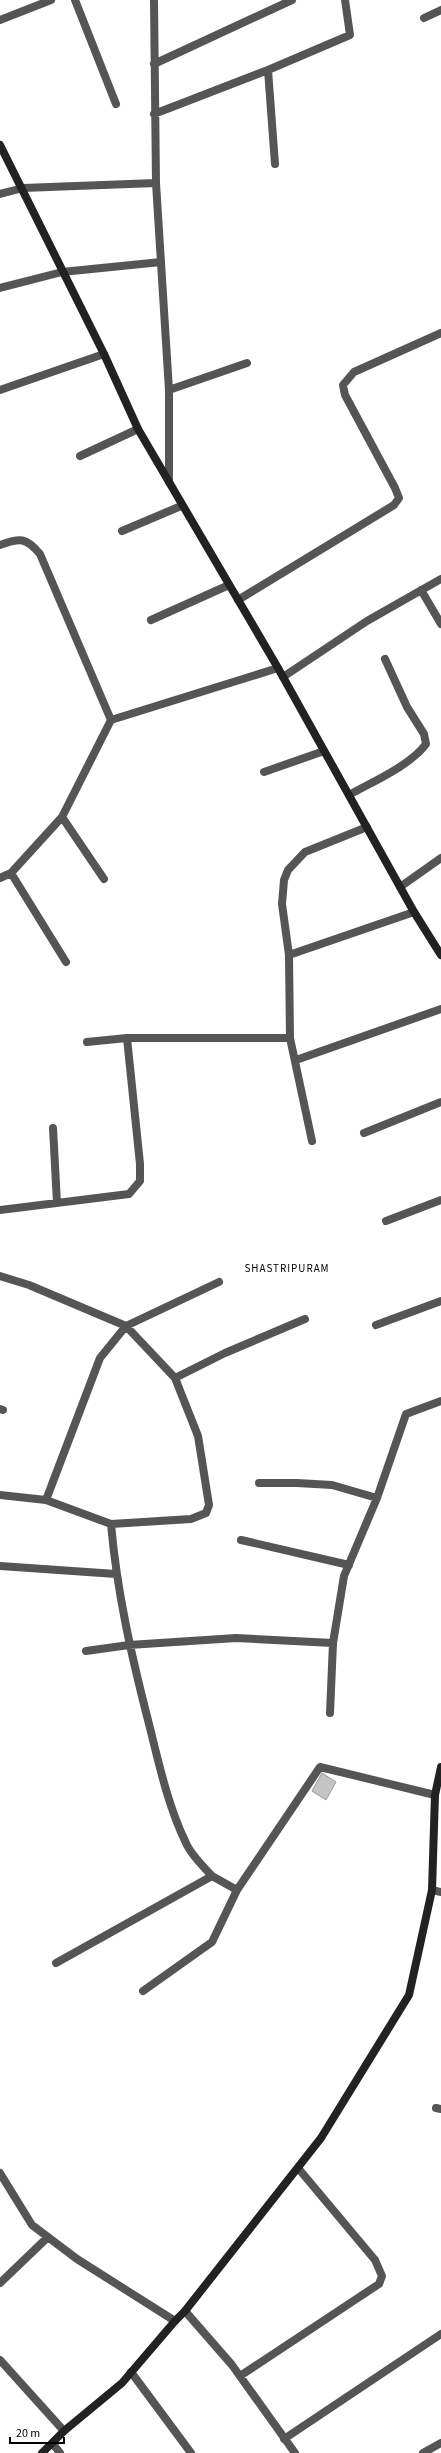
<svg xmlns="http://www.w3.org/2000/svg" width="441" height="2453" font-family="'Source Sans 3',sans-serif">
	<rect width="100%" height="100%" fill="#fff"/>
	<path fill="#c4c4c4" stroke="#999" d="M322,1773L336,1782L326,1800L312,1791Z"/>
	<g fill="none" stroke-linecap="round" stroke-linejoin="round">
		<path stroke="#555" stroke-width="8" d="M75,0L116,104
			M154,0L156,183L169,390V482
			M424,18L441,10
			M0,20L51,0
			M154,64L292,0
			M268,70L275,164
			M154,114L268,70L350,35L345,0
			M0,194L23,188L156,183
			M0,288L62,272L161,262
			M0,390L104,354
			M169,390L247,363
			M80,456L138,429
			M122,531L181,506
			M0,545C20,538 26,537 40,554L111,720L278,668
			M421,590L441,624
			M238,600L394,505L399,498L395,488L345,395L343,385L354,372L441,333
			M151,620L229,585
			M283,677L367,621L441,579
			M264,772L324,751
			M349,795C372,782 411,765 426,744L424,734L407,707L385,659
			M62,817L104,879
			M11,873L66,962
			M0,878L11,873L62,817L111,720
			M400,887L441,858
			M289,955L414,912
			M127,1038H290
			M296,1060L441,1009
			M53,1128L57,1203
			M364,1133L441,1102
			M312,1141L290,1038L289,955L282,904L284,880L288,870L305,852L367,827
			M0,1210L129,1194L140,1181V1164L127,1038L87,1042
			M386,1221L441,1200
			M0,1276L29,1285L126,1326L175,1378L198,1436L209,1505L206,1513L191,1519L111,1524L46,1500L0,1495
			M376,1325L441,1301
			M175,1378L225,1353L305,1319
			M0,1409L3,1410
			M259,1483H297L332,1485L377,1498
			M46,1500L100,1358L126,1326L219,1282
			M111,1524C117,1593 132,1658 149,1724C159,1764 168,1806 186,1843C191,1855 203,1866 212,1876
			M241,1540L349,1565
			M0,1566L116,1574
			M86,1651L129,1645L236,1638L333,1643
			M330,1713L333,1643L344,1576L377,1498L406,1414L441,1401
			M432,1890L441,1892
			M56,1963L212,1876L237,1890
			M143,1991L212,1942L237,1890L320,1767L435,1795
			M436,2108L441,2109
			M0,2173L32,2225L77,2259L175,2321
			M0,2283L48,2237
			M185,2311L232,2365L295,2453
			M0,2360L64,2431
			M131,2372L191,2453
			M240,2376L379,2284L382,2276L375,2260L298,2168
			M284,2439L441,2334
			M53,2444L60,2453
			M423,2453L441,2443"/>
		<path stroke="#222" stroke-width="8" d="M0,145L104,354L138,429L278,668L414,912L441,955
			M42,2453L64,2431L122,2383L175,2321L185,2311L321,2138L409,1995L432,1890L435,1795L441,1767"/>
	</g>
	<g text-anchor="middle" stroke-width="4" stroke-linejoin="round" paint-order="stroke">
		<g font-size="11" letter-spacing="1" fill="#000" stroke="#fff">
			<text x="287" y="1272">SHASTRIPURAM</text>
		</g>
	</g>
	<path d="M10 2437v6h54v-6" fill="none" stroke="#000000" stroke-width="2"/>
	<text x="16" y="2437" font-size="12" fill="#000000" stroke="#ffffff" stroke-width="3" paint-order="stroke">20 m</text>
</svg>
